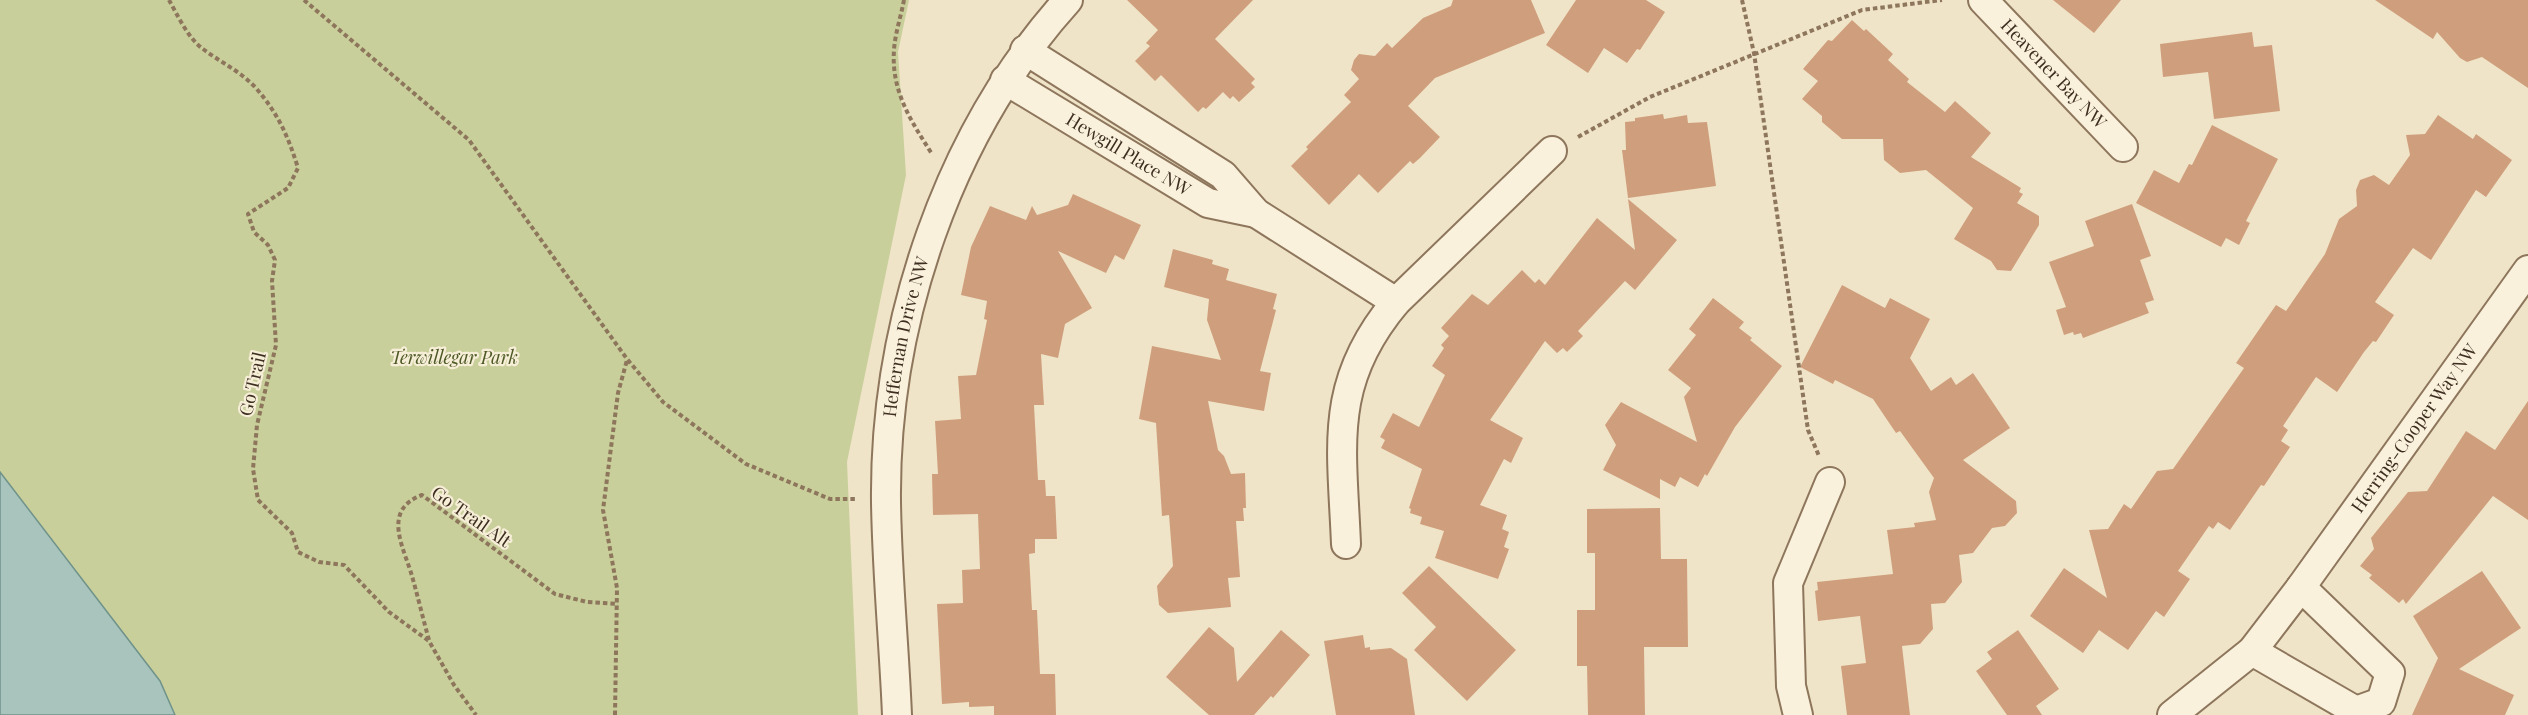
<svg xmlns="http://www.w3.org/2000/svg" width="2528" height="715" font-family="'Playfair Display',serif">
	<rect width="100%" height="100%" fill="#f0e4c8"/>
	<path fill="#c9cf9b" d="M0,0H909L898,52L906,175L847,462L858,715H175L160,681L0,472Z"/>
	<path fill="#a9c4bc" stroke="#6f938a" stroke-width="1.5" d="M0,472L160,681L175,715H0Z"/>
	<path fill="#cf9f7d" d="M1127,0H1253L1215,39L1255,79L1251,83L1255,87L1239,102L1233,96L1230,99L1223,92L1206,109L1203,107L1198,112L1161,75L1155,81L1135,61L1150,46L1146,43L1158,30Z
		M1453,0H1531L1545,33L1435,78L1408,106L1440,137L1420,158L1413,164L1410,161L1378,193L1359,174L1329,205L1291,166L1308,149L1306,147L1351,102L1344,95L1359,79L1351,70L1354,60L1359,54L1375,56L1387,43L1392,48L1423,18L1451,6Z
		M1576,0H1646L1665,12L1640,50L1637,49L1627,63L1604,48L1588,73L1546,45Z
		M2053,0H2121L2094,33Z
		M2375,0H2528V88L2482,57L2467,62L2460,58L2437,32L2433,39Z
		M1852,20L1864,31L1866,29L1893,54L1888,60L1909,79L1907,82L1945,112L1955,101L1991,133L1971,157L2021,188L2019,192L2023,194L2017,203L2039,216V225L2011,271L1997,270L1991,261L1954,239L1973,208L1926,170L1900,173L1884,160L1883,139H1842L1822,122V116L1802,99L1818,81L1803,69L1828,40L1832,41Z
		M2252,32L2254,47L2272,45L2280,111L2214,119L2208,72L2163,77L2160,44Z
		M1663,114L1664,119L1687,115L1688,123L1707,122L1716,186L1628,198L1622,150H1626L1625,122L1635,121V118Z
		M2438,115L2473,139L2476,134L2512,160L2486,197L2476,190L2431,260L2413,248L2375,302L2394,315L2376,342L2373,341L2364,352L2337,392L2316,377L2283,426L2288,430L2281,441L2290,447L2264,486L2261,485L2230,530L2218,522L2213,529L2209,526L2178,571L2190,579L2164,617L2156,611L2128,650L2099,630L2083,653L2030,616L2064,568L2107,598L2089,530L2108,529L2124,504L2131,509L2157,471L2173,469L2244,368L2236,363L2276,305L2286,311L2325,254L2339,219L2357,206L2356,190L2360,180L2374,175L2389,185L2410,155L2406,135L2425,134Z
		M2212,125L2278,159L2246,221L2250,223L2239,245L2226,238L2221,247L2136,203L2154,170L2179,183L2189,164L2192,165Z
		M1073,194L1141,225L1124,260L1115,255L1106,273L1058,251L1092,308L1065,324L1058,358L1041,354L1044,405H1034L1038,480H1045L1046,496H1055L1057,539H1035V553L1029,554L1032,610H1037L1040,674H1055L1056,715H994V706L969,707V702L942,704L937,604L963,603L962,570L980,569L978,514L933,515L932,474H938L935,421L961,419L958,376L976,375L987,320L984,319L987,301L961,295L971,247L990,206L1026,220L1032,206L1037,215L1068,205Z
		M1628,199L1677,240L1635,290L1625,281L1578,331L1583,336L1567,352L1563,348L1557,353L1545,341L1490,420L1523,438L1511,463L1504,459L1480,505L1507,515L1502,529L1509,532L1504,547L1509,549L1498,579L1435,558L1444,531L1420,524L1422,517L1410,513L1411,509L1409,508L1422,469L1381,448L1385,440L1380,437L1393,413L1419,427L1445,375L1432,366L1444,348L1441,345L1449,336L1441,328L1472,294L1488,305L1522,270L1535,283L1539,279L1545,285L1597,218L1635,250Z
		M2132,204L2151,256L2140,260L2154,300L2145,303L2149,313L2083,338L2081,333L2074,335L2073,332L2064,335L2056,310L2066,307L2049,262L2094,246L2085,221Z
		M1173,249L1213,260L1212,264L1229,269L1226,280L1277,294L1273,309L1276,310L1260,371L1271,373L1264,411L1208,401L1218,450L1224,456L1231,474L1245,473L1246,508H1243L1244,521H1236L1240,577L1228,578L1231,607L1168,613L1159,605L1157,586L1173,566L1169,515L1162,516L1156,423L1139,419L1152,346L1221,360L1207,320L1209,299L1164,287Z
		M1842,285L1885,308L1890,298L1930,319L1910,358L1931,391L1951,377L1956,385L1973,373L2010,428L1963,460L2016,501L2017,513L2005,526L1992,528L1973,553L1959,555L1962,582L1945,603L1931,604L1933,629L1920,644L1902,646L1910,715H1847L1841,666L1866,663L1860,616L1818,621L1815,591L1818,590L1817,582L1893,574L1887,530L1915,527L1914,523L1936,520L1929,492L1934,478L1900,431L1896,433L1873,399L1835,380L1833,384L1800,367Z
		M1713,298L1744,322L1739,328L1752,338L1750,340L1782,366L1735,427L1707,476L1705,474L1698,487L1680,477L1675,487L1660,479V499L1603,470L1616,445L1605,425L1621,402L1697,442L1684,397L1691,388L1668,370L1696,335L1689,329Z
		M2528,401V520L2493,496L2406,604L2403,599L2399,603L2369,578L2372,575L2360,566L2374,549L2371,538L2408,492L2427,491L2466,431L2495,450Z
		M1660,508L1661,559H1687L1688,647H1644L1645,715H1588L1587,666H1577V610H1595V553H1587V509Z
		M1429,566L1516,650L1467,701L1414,650L1436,627L1402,593Z
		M2482,571L2521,628L2459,669L2514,695L2505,715H2412L2438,658L2413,616Z
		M1209,627L1234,648L1237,682L1281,630L1310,655L1273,698L1271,696L1254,715H1209L1166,677Z
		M2018,630L2059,689L2036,706L2042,715H2007L1976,671L1992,659L1987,652Z
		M1363,635L1365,648L1370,647V650L1391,648L1407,659L1415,715H1336L1324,641Z"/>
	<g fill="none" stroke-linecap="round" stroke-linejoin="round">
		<g stroke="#8d765c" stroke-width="32">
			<g id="street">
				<path id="s1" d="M1983,0L2123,147"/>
				<path d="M1025,50L1223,175L1256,213L1396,302"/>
				<path id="s2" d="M1005,80L1208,203L1256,213"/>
				<path d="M1346,544C1342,445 1328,383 1396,302L1552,151"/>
				<path d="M2252,651L2356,711L2381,702L2390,673L2301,587"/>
				<path id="s3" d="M897,715C894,644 887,573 886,502C884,323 948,133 1068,0"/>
				<path d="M1798,715L1791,686L1788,583L1830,482"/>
				<path id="s4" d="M2172,715L2252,651L2301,587L2528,270"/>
			</g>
		</g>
		<path stroke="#8d765c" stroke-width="4" stroke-dasharray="4.5 3" stroke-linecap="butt" d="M169,0C178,16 188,38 203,49C220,62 240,71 255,87C278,113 288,136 298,168L288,188L248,214L254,232L268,245L275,260L272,281L276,345L257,425L253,469L258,500L292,533L298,552L319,562L344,565L389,612L429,641L454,685L476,715
			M304,0L469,140L627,359L663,402L746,464L830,499H857
			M904,0C901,16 895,34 894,50C891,91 911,121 932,154
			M1742,0L1754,53L1808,430L1819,456
			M1578,137L1650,97L1862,10L1942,0
			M429,640C423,619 418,597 412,576C404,548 381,510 422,495L555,594L587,602L618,604
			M615,715L617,588L603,510L618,393L627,360"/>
		<use href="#street" stroke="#faf1dc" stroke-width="28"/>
	</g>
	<g text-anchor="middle" stroke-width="4.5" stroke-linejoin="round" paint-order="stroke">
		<g font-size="18" fill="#3d2e20" stroke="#f7eed8">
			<text dy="6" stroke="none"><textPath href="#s1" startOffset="102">Heavener Bay NW</textPath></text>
			<text dy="6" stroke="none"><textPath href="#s2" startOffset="144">Hewgill Place NW</textPath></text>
			<text dy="6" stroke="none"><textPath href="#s3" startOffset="380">Heffernan Drive NW</textPath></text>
			<text transform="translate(253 384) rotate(-77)" y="6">Go Trail</text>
			<text dy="6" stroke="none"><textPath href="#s4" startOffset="378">Herring-Cooper Way NW</textPath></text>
			<text transform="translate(471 517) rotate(35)" y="6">Go Trail Alt</text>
		</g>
		<g font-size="18" font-style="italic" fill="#4d5a26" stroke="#f7eed8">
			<text x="454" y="364">Terwillegar Park</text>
		</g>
	</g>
</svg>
